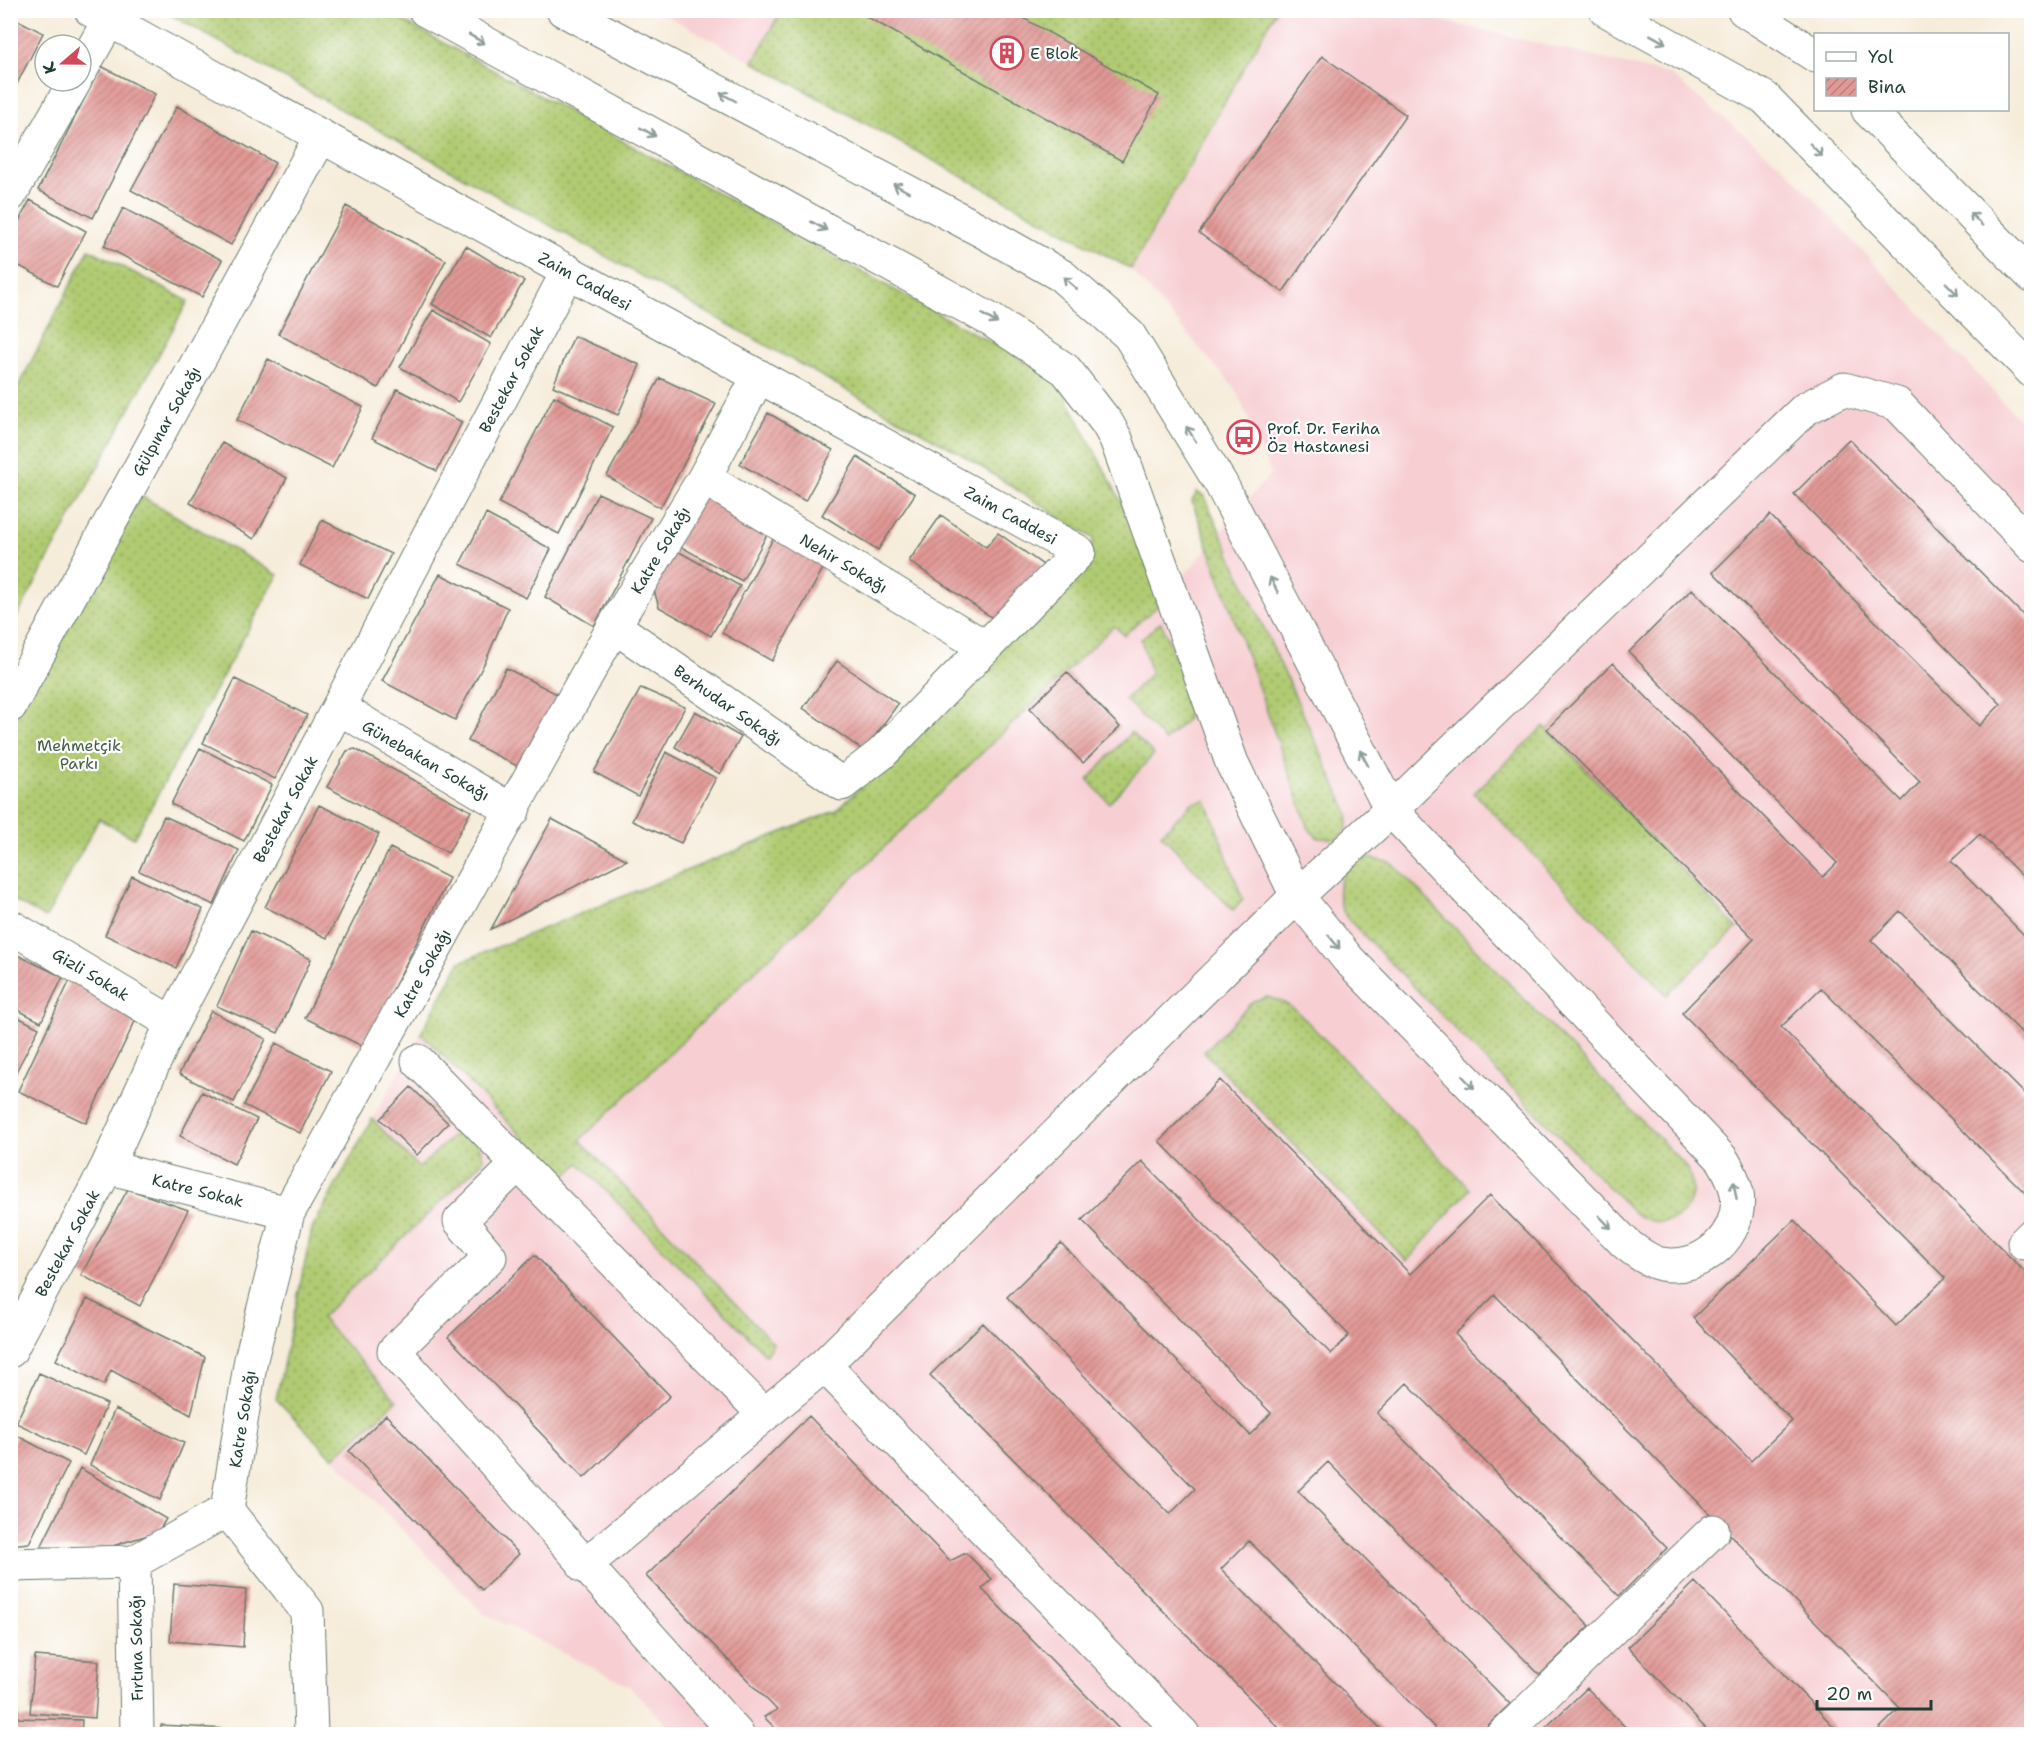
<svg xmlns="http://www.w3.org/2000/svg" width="2042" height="1745" font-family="'Shantell Sans',sans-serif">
	<defs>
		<pattern id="grass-dots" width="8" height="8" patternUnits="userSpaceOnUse" patternTransform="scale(1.5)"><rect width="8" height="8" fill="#b0cb72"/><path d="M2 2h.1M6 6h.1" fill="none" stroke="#8fa65e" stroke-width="1.8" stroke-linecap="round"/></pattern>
		<pattern id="building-hatch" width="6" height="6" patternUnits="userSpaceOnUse" patternTransform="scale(1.5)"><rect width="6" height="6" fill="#e29996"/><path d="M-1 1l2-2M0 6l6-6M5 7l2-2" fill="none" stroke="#b77e7b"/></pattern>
	</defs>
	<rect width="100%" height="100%" fill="#fff"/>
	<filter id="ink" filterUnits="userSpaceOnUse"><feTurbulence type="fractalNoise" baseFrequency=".0167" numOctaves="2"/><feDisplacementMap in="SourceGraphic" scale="12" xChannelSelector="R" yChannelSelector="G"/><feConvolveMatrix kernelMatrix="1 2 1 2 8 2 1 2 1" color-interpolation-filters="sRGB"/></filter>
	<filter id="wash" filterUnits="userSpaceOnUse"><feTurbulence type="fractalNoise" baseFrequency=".008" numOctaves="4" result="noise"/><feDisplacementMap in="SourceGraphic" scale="24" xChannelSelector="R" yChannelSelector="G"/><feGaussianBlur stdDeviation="1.35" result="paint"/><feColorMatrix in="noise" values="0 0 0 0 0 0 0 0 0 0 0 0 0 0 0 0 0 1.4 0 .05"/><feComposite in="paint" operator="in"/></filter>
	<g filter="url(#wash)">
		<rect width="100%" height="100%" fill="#f6ecda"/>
		<path fill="#f7cfd3" d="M659,11H1402L1671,75L1788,171L2031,432V1734H676L629,1686L483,1613L276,1399L312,1229L460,962L837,810L1078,571L1160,604L1271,473L1236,390L1131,269Z"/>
		<path fill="url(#grass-dots)" stroke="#688453" stroke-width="1.5" d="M164,11H385L1056,378L1132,522L1160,604L1124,635L1114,626L580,1140L773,1343L766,1355L579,1163L563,1179L421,1033L460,962L837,810L1078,572L1094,539L958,452Z
			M781,11H1276L1131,269L753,62Z
			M89,249L188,301L14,622L10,619L11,401Z
			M1197,492L1204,496L1349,815L1347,829L1336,839L1318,838L1309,829L1192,501Z
			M141,496L278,575L134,838L99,819L46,918L11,899V724L46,658Z
			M1161,622L1191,698L1187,719L1165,741L1125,699L1151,674L1141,639Z
			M1544,726L1737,928L1667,995L1474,793Z
			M1131,732L1154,754L1109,803L1088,780Z
			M1206,800L1243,900L1233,910L1161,834L1192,803Z
			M1368,858L1389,862L1398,869L1683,1163C1711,1201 1671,1241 1633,1212L1347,918C1331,894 1338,866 1368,858Z
			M1267,997L1281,1001L1297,1011L1470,1189L1407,1261L1204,1052L1253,1001Z
			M372,1119L419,1168L463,1126L475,1134L484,1160L321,1318L397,1401L333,1458L276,1399L312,1229Z"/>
		<g id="blocks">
			<path fill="url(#building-hatch)" d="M855,10H1009L1159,95L1122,161Z
				M10,16L43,33L10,97Z
				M1322,56L1406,115L1283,292L1199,233Z
				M101,66L155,94L93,218L38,190Z
				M177,106L275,163L231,245L131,190Z
				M30,200L86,231L57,286L10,261V238Z
				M346,206L446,260L378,388L278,334Z
				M123,208L222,260L202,297L104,246Z
				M466,246L524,281L491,338L432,304Z
				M433,310L491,344L458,402L400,367Z
				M574,336L640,365L618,415L553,386Z
				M268,359L363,407L332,468L237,420Z
				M660,378L716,404L660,508L607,476Z
				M397,389L462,422L437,471L372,438Z
				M554,396L613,427L559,534L499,503Z
				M768,413L833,450L805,501L740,464Z
				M1849,439L2032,624V886L1980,834L1951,861L2032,943V1043L1900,911L1871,940L2032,1101V1200L1821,988L1781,1027L2032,1279V1734H1874L1900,1708L1495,1295L1455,1334L1667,1548L1619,1596L1407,1383L1377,1413L1590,1626L1540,1675L1328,1462L1298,1491L1510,1704L1479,1734H1441L1249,1541L1221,1569L1386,1734H1285L930,1375L983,1323L1170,1514L1195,1489L1007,1297L1061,1243L1250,1435L1271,1413L1082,1220L1142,1161L1331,1354L1349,1335L1159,1141L1220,1080L1410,1274L1490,1195L1751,1461L1792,1421L1693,1318L1794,1220L1896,1326L1945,1278L1682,1013L1754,939L1547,729L1613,663L1823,877L1837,863L1629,652L1692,589L1902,801L1920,782L1713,572L1770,515L1979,726L2001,704L1794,494Z
				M222,443L287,478L254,539L190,503Z
				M857,457L915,494L878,550L822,515Z
				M598,493L651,518L594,626L545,597Z
				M705,493L770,529L742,581L676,544Z
				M486,514L551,549L526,598L460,564Z
				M941,515L986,547L998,533L1043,565L997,621L909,561Z
				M322,520L391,554L368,599L300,565Z
				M774,537L825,565L772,661L722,633Z
				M674,549L740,586L711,636L659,607L653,587Z
				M440,574L508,608L487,658L455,720L382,681Z
				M837,661L898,704L864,751L803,708Z
				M506,668L561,696L523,769L468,741Z
				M1067,672L1120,727L1083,763L1030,708Z
				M235,679L307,715L275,779L203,743Z
				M641,688L685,707L638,796L594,772Z
				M695,711L741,737L720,774L675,747Z
				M200,748L272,785L244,841L171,804Z
				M355,749L471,811L448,853L327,787L347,751Z
				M666,752L716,778L681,843L632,821Z
				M319,805L379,834L327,938L265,907Z
				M164,816L239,850L214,905L139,871Z
				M552,819L627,860L491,929Z
				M390,848L449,878L364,1047L305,1018Z
				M132,876L203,909L176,968L105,935Z
				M251,931L311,959L278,1033L217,1006Z
				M11,952L63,977L41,1022L10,1006Z
				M70,980L139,1013L86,1123L18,1091Z
				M211,1011L266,1039L234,1102L179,1074Z
				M10,1013L39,1028L10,1083Z
				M276,1043L331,1071L300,1133L244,1105Z
				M411,1087L448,1123L417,1155L380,1119Z
				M202,1092L257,1119L234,1164L180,1136Z
				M128,1189L188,1210L140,1306L81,1275Z
				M535,1255L670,1396L584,1478L448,1337Z
				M87,1299L205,1357L191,1415L111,1370L104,1385L56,1360Z
				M39,1373L107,1404L84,1455L16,1423Z
				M115,1409L184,1443L160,1500L90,1465Z
				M386,1415L519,1554L482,1590L349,1451Z
				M809,1416L950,1561L966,1553L992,1579L982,1589L1124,1734H781L764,1717L777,1710L646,1576Z
				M16,1435L69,1463L29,1543L10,1545V1447Z
				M80,1468L166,1519L158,1532L96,1551L41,1547Z
				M1695,1582L1841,1734H1711L1628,1647Z
				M174,1584L246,1590L243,1647L170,1641Z
				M10,1620H14L18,1718L82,1720L81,1734H10Z
				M35,1656L99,1661L95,1718L30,1713Z
				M1587,1688L1632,1734H1539Z
				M161,1725L277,1732V1734H160Z"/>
		</g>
	</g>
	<g filter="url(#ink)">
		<use href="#blocks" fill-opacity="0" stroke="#6a7a6e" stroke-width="1.5"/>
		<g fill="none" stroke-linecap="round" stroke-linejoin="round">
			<g stroke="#6a7a6e" stroke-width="35">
				<path id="minor" d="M91,10L1079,552L881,754L842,784L614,626
					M425,10L991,320L1066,370L1107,423L1116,439L1232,763L1297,896L1348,959L1625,1243C1636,1252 1648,1261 1661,1264C1702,1272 1743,1235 1737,1193C1734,1180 1729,1170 1722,1159L1391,810L1221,484L1129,335L1062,276L984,232L563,10
					M1606,10L1765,98L2032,371
					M1744,10L1816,56
					M81,70L109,20
					M1868,110L2032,276
					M10,195L75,81
					M704,478L985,647
					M10,706L321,136
					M339,708L513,811
					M10,926L172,1023
					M418,1061L518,1164
					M107,1167L288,1213
					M2024,1243L2032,1235
					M10,1351L107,1167L172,1023L568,271
					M824,1365L1183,1734
					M227,1510L307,1611L311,1734
					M134,1562L137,1734
					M10,1565L134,1562L227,1510L251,1359L288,1213L614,626L704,478L759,376
					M584,1566L824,1365L1297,896L1391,810L1805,409L1844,389L1897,404L2032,546
					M737,1734L394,1351L490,1257L460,1221L518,1164L764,1414
					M1504,1734L1713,1531"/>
			</g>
			<use href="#minor" stroke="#fff" stroke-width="33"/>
		</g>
		<defs><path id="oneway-shaft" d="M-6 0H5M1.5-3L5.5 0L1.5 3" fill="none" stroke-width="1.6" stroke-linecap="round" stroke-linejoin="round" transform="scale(1.5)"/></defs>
		<g stroke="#8f9e9a">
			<use href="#oneway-shaft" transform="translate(477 39) rotate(29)"/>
			<use href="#oneway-shaft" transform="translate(1658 39) rotate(29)"/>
			<use href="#oneway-shaft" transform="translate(728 97) rotate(-152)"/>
			<use href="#oneway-shaft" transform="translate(648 132) rotate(29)"/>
			<use href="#oneway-shaft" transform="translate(1816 150) rotate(46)"/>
			<use href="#oneway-shaft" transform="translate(901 188) rotate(-152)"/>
			<use href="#oneway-shaft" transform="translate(1976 219) rotate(-134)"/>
			<use href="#oneway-shaft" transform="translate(819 226) rotate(29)"/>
			<use href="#oneway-shaft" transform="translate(1070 283) rotate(-139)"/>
			<use href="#oneway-shaft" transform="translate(1952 289) rotate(46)"/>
			<use href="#oneway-shaft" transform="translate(990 319) rotate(31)"/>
			<use href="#oneway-shaft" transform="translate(1191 434) rotate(-122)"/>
			<use href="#oneway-shaft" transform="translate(1274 585) rotate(-117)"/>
			<use href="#oneway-shaft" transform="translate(1364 758) rotate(-118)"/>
			<use href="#oneway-shaft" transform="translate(1334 942) rotate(51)"/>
			<use href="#oneway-shaft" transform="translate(1468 1082) rotate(46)"/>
			<use href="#oneway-shaft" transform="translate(1735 1190) rotate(-100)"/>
			<use href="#oneway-shaft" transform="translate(1605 1222) rotate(46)"/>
		</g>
	</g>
	<defs>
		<g id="building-ring" transform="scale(1.725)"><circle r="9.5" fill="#fff" stroke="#d1495b" stroke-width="1.5"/><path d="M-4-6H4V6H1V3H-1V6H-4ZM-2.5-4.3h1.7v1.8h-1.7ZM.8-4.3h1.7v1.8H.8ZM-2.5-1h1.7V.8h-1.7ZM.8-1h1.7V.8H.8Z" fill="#d1495b"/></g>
		<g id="bus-ring" transform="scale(1.725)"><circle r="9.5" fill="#fff" stroke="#d1495b" stroke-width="1.5"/><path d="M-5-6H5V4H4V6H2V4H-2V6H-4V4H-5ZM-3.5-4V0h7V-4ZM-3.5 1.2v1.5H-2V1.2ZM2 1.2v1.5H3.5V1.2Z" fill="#d1495b"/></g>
	</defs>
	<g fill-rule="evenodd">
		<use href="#building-ring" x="1007" y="53"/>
		<use href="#bus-ring" x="1244" y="437"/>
	</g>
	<g text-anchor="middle" stroke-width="4.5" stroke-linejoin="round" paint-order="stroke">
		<g font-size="16" fill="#1f3d34" stroke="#fff" text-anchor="start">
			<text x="1030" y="59">E Blok</text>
			<text x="1267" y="434">Prof. Dr. Feriha<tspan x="1267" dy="18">Öz Hastanesi</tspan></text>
		</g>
		<g font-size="16" fill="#1f3d34" stroke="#fff">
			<text transform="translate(585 281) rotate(29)" y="6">Zaim Caddesi</text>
			<text transform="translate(511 379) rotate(-62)" y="6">Bestekar Sokak</text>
			<text transform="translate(166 421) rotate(-61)" y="6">Gülpınar Sokağı</text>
			<text transform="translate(1011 515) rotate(29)" y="6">Zaim Caddesi</text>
			<text transform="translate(660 550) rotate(-59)" y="6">Katre Sokağı</text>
			<text transform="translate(844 563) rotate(31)" y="6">Nehir Sokağı</text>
			<text transform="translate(728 705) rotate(35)" y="6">Berhudar Sokağı</text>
			<text transform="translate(426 760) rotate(30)" y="6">Günebakan Sokağı</text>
			<text transform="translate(285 809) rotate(-62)" y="6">Bestekar Sokak</text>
			<text transform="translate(422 973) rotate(-61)" y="6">Katre Sokağı</text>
			<text transform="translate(91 974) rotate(31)" y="6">Gizli Sokak</text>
			<text transform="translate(198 1190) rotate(14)" y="6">Katre Sokak</text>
			<text transform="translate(67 1243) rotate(-62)" y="6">Bestekar Sokak</text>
			<text transform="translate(242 1419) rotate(-81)" y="6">Katre Sokağı</text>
			<text transform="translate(136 1648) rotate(-91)" y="6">Fırtına Sokağı</text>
		</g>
		<g font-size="16" fill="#436044" stroke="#fff">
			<text x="79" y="751">Mehmetçik<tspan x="79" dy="18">Parkı</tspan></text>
		</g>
	</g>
	<rect width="2042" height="1745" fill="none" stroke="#fff" stroke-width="36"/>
	<rect x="1814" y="33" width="195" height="78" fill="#ffffff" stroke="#a5b1ae" stroke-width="1.5"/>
	<rect x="1826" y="52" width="30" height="9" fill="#ffffff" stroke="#a5b1ae" stroke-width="1.5"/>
	<text x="1868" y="63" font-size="18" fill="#1f3d34">Yol</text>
	<rect x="1826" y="78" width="30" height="18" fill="url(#building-hatch)" stroke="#a5b1ae" stroke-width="1.5"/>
	<text x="1868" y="93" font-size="18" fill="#1f3d34">Bina</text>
	<g transform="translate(63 63) rotate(250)"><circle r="28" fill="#ffffff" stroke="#a5b1ae" stroke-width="1.5"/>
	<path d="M0-4.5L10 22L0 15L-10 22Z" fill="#d1495b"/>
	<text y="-9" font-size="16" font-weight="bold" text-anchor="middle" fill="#1f3d34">K</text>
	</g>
	<path d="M1817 1700v9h114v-9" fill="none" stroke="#1f3d34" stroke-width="3"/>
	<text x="1826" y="1700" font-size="18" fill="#1f3d34" stroke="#ffffff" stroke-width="4.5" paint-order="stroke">20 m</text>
</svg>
